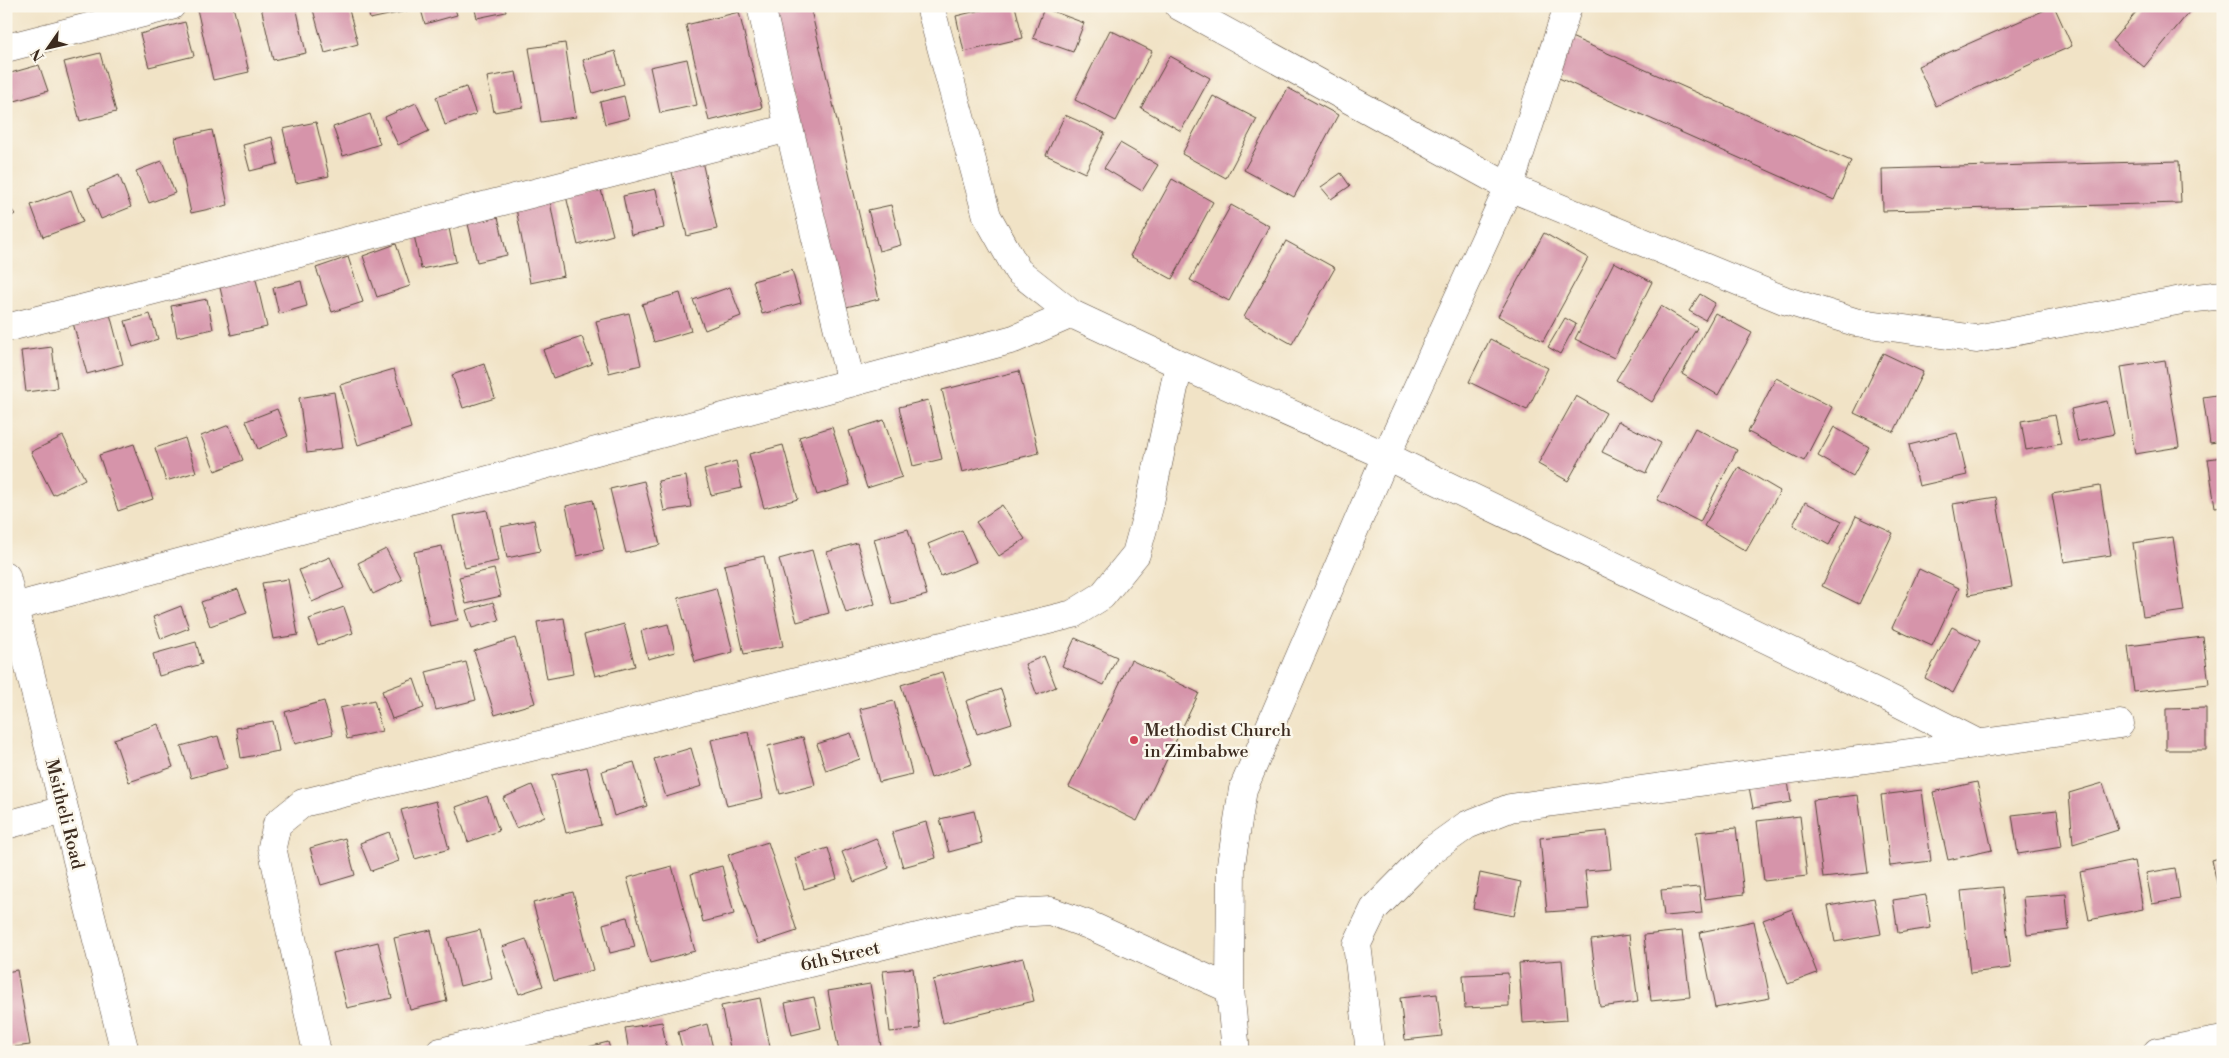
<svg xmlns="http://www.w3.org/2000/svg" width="2229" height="1058" font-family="'Libre Bodoni',serif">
	<rect width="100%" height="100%" fill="#fbf7ec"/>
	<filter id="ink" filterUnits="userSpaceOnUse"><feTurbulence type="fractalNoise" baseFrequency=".02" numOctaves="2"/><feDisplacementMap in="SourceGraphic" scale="10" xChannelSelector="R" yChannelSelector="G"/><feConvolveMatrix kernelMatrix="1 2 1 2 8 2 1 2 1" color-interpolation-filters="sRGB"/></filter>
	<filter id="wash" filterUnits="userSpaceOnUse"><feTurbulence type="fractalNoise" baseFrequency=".0096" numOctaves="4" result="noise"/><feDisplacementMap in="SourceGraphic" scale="20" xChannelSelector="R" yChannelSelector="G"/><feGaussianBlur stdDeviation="1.12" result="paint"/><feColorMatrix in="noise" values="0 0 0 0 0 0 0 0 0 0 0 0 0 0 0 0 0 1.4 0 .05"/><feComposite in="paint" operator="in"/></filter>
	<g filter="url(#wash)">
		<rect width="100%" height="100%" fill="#f1e3c6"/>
		<g id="blocks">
			<path fill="#d694aa" d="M211,6H233L249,72L213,80L197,9Z
				M296,6L306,53L273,60L261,7Z
				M312,6H348L358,44L325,53Z
				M367,6H405L407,11L370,19Z
				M420,6H454L457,15L425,24Z
				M474,6H505L506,12L477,18Z
				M791,6H810L879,299L842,308L772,11Z
				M998,6H1015L1023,38L964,52L956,16Z
				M2054,6L2072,46L1936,106L1918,66Z
				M2141,6H2194L2144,67L2112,41Z
				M1044,8L1084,23L1073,52L1033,38Z
				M739,12L762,108L709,121L686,25Z
				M185,22L194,56L149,67L140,34Z
				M1110,30L1152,51L1116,121L1075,100Z
				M1569,36L1851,161L1834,200L1552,75Z
				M565,43L576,117L541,122L529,48Z
				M615,51L624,84L593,93L583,60Z
				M100,53L116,112L80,121L64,62Z
				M1170,56L1210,78L1181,131L1141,108Z
				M687,59L697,105L660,113L650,67Z
				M39,65L48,91L15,101L7,74Z
				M516,72L523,107L494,112L487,77Z
				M466,87L476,114L445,125L436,97Z
				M1288,88L1338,115L1294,197L1244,170Z
				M624,96L629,118L605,124L600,102Z
				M1213,96L1257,119L1226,178L1182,154Z
				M416,103L429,131L398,145L385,117Z
				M370,114L380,144L343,156L333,127Z
				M1065,115L1105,133L1085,173L1046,155Z
				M316,122L329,176L296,183L283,129Z
				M212,130L228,205L191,213L175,138Z
				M272,137L278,164L250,171L243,145Z
				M1120,143L1158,165L1142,191L1104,168Z
				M162,161L175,193L149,203L136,171Z
				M702,161L717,229L687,236L671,168Z
				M2179,161L2181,203L1883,211L1882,169Z
				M1341,173L1350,186L1331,199L1321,187Z
				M119,175L131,207L101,219L88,188Z
				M1172,179L1213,202L1172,279L1130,256Z
				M600,186L613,235L578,245L566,196Z
				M656,189L664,228L631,235L623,196Z
				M71,190L83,222L43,237L31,205Z
				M549,196L564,276L530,283L515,203Z
				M6,203L15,214L6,220Z
				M891,205L901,245L879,251L868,210Z
				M1231,205L1269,226L1229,301L1190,280Z
				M498,217L507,255L477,262L468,224Z
				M449,228L456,262L421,269L414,235Z
				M1544,233L1588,258L1543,341L1498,316Z
				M1286,241L1335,268L1292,344L1244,317Z
				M396,244L410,286L377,297L363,256Z
				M348,257L363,302L332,312L316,268Z
				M1614,262L1652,282L1614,358L1575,339Z
				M792,270L801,303L762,314L753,281Z
				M254,271L267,327L231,335L218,279Z
				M301,281L307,306L279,314L273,288Z
				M730,287L741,316L705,330L693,300Z
				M680,293L691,331L654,342L642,304Z
				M1700,294L1715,303L1705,320L1689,311Z
				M207,299L213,329L177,337L171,306Z
				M1661,306L1697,328L1652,402L1616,380Z
				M629,313L641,365L609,373L596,321Z
				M1715,313L1752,333L1718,395L1682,374Z
				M110,314L123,364L87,374L73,323Z
				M150,314L158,339L133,347L125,321Z
				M1565,318L1576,324L1560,354L1548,347Z
				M582,337L592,364L553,378L543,350Z
				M1490,339L1548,368L1527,410L1469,382Z
				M52,347L57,388L26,392L21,351Z
				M1883,353L1923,372L1894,432L1854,413Z
				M2165,360L2179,447L2135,454L2121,367Z
				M484,364L495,398L463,408L452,375Z
				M394,369L411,428L358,445L340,385Z
				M1019,371L1039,453L962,472L942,390Z
				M1776,378L1832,407L1804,461L1748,432Z
				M334,392L343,448L307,453L299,398Z
				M2223,394V441L2210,443L2203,397Z
				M1576,396L1606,413L1568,481L1538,464Z
				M928,400L942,459L913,466L899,407Z
				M2107,401L2114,434L2078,442L2071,409Z
				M277,409L288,436L258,449L246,421Z
				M2055,415L2061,444L2026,450L2021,421Z
				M884,420L902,477L867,488L849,431Z
				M1618,421L1661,443L1646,473L1602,452Z
				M229,425L243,460L215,471L201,436Z
				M832,427L850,485L817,495L799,437Z
				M1834,427L1869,447L1853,476L1818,456Z
				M1695,428L1737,450L1700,522L1657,500Z
				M1957,433L1967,475L1919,486L1909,445Z
				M63,436L85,479L53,495L31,452Z
				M185,438L196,472L166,481L155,448Z
				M134,444L153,499L118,511L99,455Z
				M783,445L798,499L764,508L749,454Z
				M2223,457V506L2215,507L2208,459Z
				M736,461L742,488L711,495L704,470Z
				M1739,467L1780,491L1746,551L1704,526Z
				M686,476L691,507L664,511L658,481Z
				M644,481L660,545L626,553L610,489Z
				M2100,486L2111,555L2064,562L2052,494Z
				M1996,497L2012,587L1969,595L1953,504Z
				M593,500L604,550L577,556L566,506Z
				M1805,502L1842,521L1829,545L1793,525Z
				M1002,505L1025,539L999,556L976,522Z
				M487,510L498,561L465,568L453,516Z
				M1856,516L1893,533L1859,604L1822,586Z
				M534,520L540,551L507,558L501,527Z
				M908,529L927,595L892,604L874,539Z
				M962,530L976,562L941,576L928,544Z
				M2173,537L2184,611L2143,617L2133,543Z
				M857,543L875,604L846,613L827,552Z
				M442,546L458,620L430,626L414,552Z
				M386,549L402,580L373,594L358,563Z
				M812,550L829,613L797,622L779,559Z
				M764,556L783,646L744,654L724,565Z
				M330,557L344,588L312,602L299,570Z
				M494,569L501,596L466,604L459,577Z
				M1919,569L1959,588L1932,646L1892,628Z
				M288,579L298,635L273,639L262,583Z
				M716,588L733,652L695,662L678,598Z
				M238,589L247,613L210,626L201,602Z
				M493,602L499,620L472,628L466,610Z
				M181,606L189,628L161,639L153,617Z
				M344,607L353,633L318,645L309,619Z
				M564,618L573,674L547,679L537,622Z
				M624,624L635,666L595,676L584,635Z
				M668,624L675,652L648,659L641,631Z
				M1952,627L1980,641L1953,693L1925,678Z
				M2203,637L2209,684L2134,692L2128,646Z
				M515,638L535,703L495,715L474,651Z
				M1075,638L1117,657L1104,685L1062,666Z
				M196,642L202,664L159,676L153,654Z
				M1044,656L1056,687L1037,695L1025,664Z
				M1131,660L1199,693L1137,821L1069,787Z
				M466,662L476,700L436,710L426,672Z
				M942,672L972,764L931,778L901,685Z
				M414,679L424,708L392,719L382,691Z
				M1001,689L1012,723L977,734L966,701Z
				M374,700L382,731L347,739L340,708Z
				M324,701L333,734L295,744L285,712Z
				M894,701L912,774L879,782L860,709Z
				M2206,708V750H2166V709Z
				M273,721L279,751L241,758L236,728Z
				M158,724L173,767L129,782L114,739Z
				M748,732L763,798L727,806L711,740Z
				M851,733L860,759L826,771L817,744Z
				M218,736L227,768L191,778L181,746Z
				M803,737L815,785L780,794L768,746Z
				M691,748L702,786L666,797L654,759Z
				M634,762L647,806L614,816L602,771Z
				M587,767L601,825L566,833L552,775Z
				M1788,781L1791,802L1753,808L1749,787Z
				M1977,782L1992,850L1948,860L1933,792Z
				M2103,783L2118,830L2073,844L2069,793Z
				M532,785L545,816L516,828L503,798Z
				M1922,790L1931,861L1890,866L1881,795Z
				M1858,795L1868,873L1823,878L1813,800Z
				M487,796L499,831L468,842L456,807Z
				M436,801L449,849L415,859L401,810Z
				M2057,810L2062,847L2018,854L2012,815Z
				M974,811L982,843L949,852L940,819Z
				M1800,816L1807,876L1764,881L1757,821Z
				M926,822L936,858L903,867L892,832Z
				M1736,828L1744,894L1705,899L1696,832Z
				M1607,831L1611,869L1585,871L1589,909L1547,912L1540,838Z
				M389,832L399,861L371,871L360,843Z
				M345,838L355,875L321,885L310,848Z
				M876,838L889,868L854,882L842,852Z
				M768,842L797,931L758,944L728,855Z
				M828,848L837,879L804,889L795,858Z
				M2223,857V907H2222L2212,860Z
				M2134,861L2143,909L2089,920L2080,872Z
				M672,866L695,951L650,963L627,878Z
				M722,866L734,914L703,922L691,874Z
				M2175,868L2180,899L2152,904L2146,873Z
				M1480,873L1521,882L1514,916L1473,908Z
				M1699,887L1702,913L1664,916L1661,890Z
				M2002,887L2011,968L1970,973L1961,891Z
				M573,892L593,970L554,981L533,903Z
				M2066,894L2069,930L2027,935L2023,897Z
				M1926,895L1931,928L1898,933L1893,900Z
				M1874,898L1881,934L1835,942L1828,906Z
				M1792,909L1817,973L1788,984L1763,920Z
				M627,917L635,947L610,953L603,924Z
				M1754,921L1770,998L1715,1008L1700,932Z
				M431,930L447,1001L410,1010L394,938Z
				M480,930L492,978L460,986L448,938Z
				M1682,931L1690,997L1651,1001L1644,935Z
				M1629,935L1638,1002L1600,1007L1591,940Z
				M526,939L543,986L519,994L502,947Z
				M378,942L392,998L347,1008L333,953Z
				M1023,958L1034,1001L943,1023L933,980Z
				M1562,960L1567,1020L1523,1023L1519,963Z
				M913,968L920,1029L890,1032L883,971Z
				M17,970L30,1045L6,1048V972Z
				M1508,973L1509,1006L1465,1008L1463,975Z
				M870,984L882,1052H839L828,991Z
				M1437,994L1442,1036L1405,1040L1400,998Z
				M814,997L821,1028L792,1035L785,1003Z
				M760,998L771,1052H731L721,1006Z
				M662,1022L667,1052H629L625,1028Z
				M707,1024L714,1052H683L678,1032Z
				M608,1042L611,1052H573L572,1051Z"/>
		</g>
	</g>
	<g filter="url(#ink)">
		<use href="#blocks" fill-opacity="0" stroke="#564637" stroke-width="1"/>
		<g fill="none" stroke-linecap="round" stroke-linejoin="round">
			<g stroke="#564637" stroke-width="29">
				<path id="street" d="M761,6L789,128L851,383
					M930,6L987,216L1018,271L1072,314L1179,364L1386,456L1899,703L1979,744
					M1179,6L1509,187L1784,300L1855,322L1976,339L2187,299L2223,295
					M6,48L171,6
					M6,328L789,128
					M6,576L125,1052
					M14,607L1014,339L1072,314
					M6,825L64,810
					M317,1052L272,847L277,824L303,803L1073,614L1102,596L1136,554L1149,507L1179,364
					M440,1052L1017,913L1050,911L1089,925L1230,989
					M1236,1052L1230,989L1231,864L1243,789L1386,456L1509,187L1568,6
					M1370,1052L1357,944L1374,909L1432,850L1467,825L1510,808L2120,724
					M2157,1052L2223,1040"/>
			</g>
			<use href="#street" stroke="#fff" stroke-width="28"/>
		</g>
	</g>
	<circle fill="#d1495b" stroke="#fbf7ec" stroke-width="2" cx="1134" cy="740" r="5"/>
	<g text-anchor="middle" stroke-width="5" stroke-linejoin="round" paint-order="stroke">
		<g font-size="18" fill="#3b2a1e" stroke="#fbf7ec" text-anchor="start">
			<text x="1144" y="736">Methodist Church<tspan x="1144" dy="21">in Zimbabwe</tspan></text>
		</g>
		<g font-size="18" fill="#3b2a1e" stroke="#fbf7ec">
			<text transform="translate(65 814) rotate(76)" y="6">Msitheli Road</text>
			<text transform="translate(840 956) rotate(-13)" y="6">6th Street</text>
		</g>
	</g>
	<rect width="2229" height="1058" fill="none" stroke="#fbf7ec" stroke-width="25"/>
	<g transform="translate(48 48) rotate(236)" stroke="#fbf7ec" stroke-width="4" paint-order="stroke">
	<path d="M0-4L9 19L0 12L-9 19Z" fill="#3b2a1e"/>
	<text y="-8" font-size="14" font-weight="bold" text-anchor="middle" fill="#3b2a1e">N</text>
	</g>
</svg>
